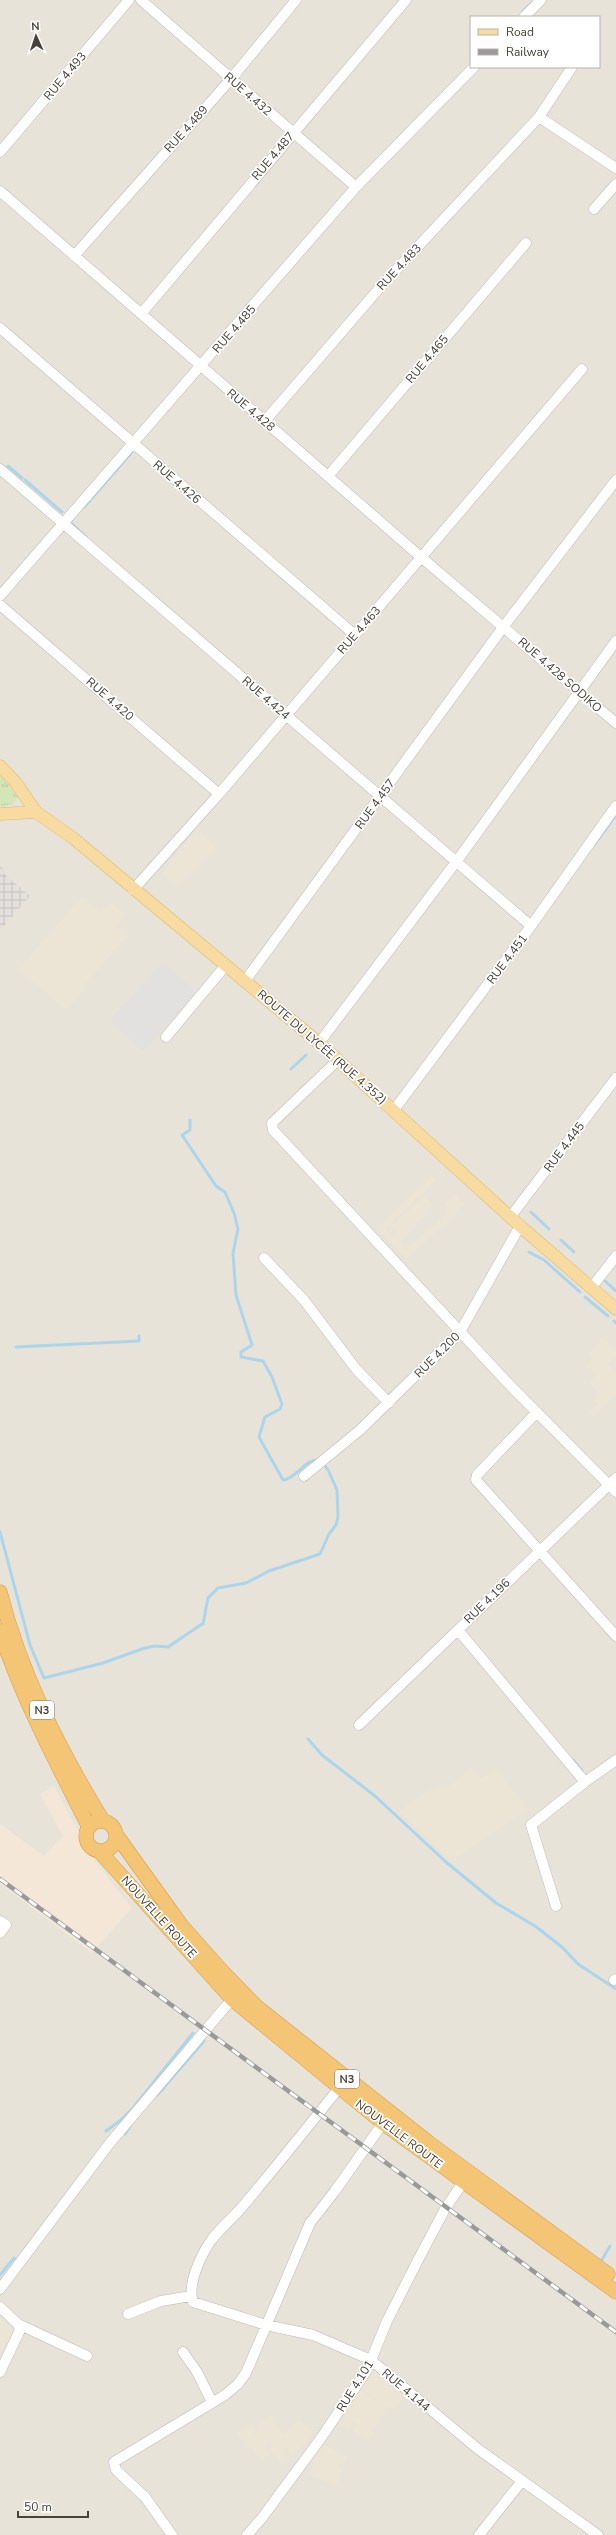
<svg xmlns="http://www.w3.org/2000/svg" width="616" height="2535" font-family="'Nunito Sans',sans-serif">
	<defs>
		<pattern id="industrial-grid" width="8" height="8" patternUnits="userSpaceOnUse"><rect width="8" height="8" fill="#e4e0dc"/><path d="M0 4h8M4 0v8" fill="none" stroke="#c5c1be"/></pattern>
		<pattern id="grass-tufts" width="24" height="20" patternUnits="userSpaceOnUse"><rect width="24" height="20" fill="#d2e6b7"/><path d="M3 7l-1-3M5 7V3M7 7l1-3M15 17l-1-3M17 17v-4M19 17l1-3" fill="none" stroke="#b6c69e"/></pattern>
	</defs>
	<rect width="100%" height="100%" fill="#f4f1eb"/>
	<path fill="#e8e3d9" fill-rule="evenodd" d="M0,0H616V2535H0ZM471,17H599V67H471Z"/>
	<path fill="#f4e7d8" d="M54,1786L95,1861L132,1908L92,1953L0,1884V1824L44,1856L63,1836L40,1794Z"/>
	<path fill="url(#industrial-grid)" d="M0,865L4,870L2,872L30,896L0,930Z"/>
	<path fill="#ece5d6" d="M197,830L217,848L178,887L162,873Z
		M82,897L100,911L111,903L124,914L117,926L127,936L83,986L85,989L67,1009L62,1007L19,969Z
		M432,1176L436,1180L385,1229L393,1237L398,1232L392,1226L424,1196L433,1205L400,1243L406,1250L445,1215L444,1213L449,1208L445,1205L455,1194L464,1203L451,1219L406,1259L377,1228Z
		M603,1338L616,1351V1356L608,1364L616,1373V1395L593,1417L588,1413L598,1404L593,1398L599,1392L589,1382L597,1375L586,1365L593,1358L589,1354Z
		M471,1768L480,1779L497,1770L527,1809L452,1861L399,1812L426,1792L448,1787Z
		M0,2316L13,2331L0,2354Z
		M372,2369L405,2395L395,2409L391,2406L389,2408L386,2406L383,2410L386,2412L375,2426L369,2440L353,2432L357,2424L356,2422L354,2421L349,2430L336,2422L345,2404L358,2413L346,2403L357,2387L373,2399V2401L375,2399L359,2384Z
		M272,2414L275,2419L272,2421L283,2435L298,2420L314,2433L292,2456L286,2448L281,2453L288,2461L283,2465L269,2449L279,2440L272,2446L270,2443L265,2447L269,2454L261,2460L251,2447L247,2449L236,2433L246,2426L249,2428L248,2426L252,2424L254,2436L258,2430L256,2426Z
		M320,2443L347,2456L344,2465L339,2463L338,2466L343,2468L336,2486L309,2474L315,2463L310,2460Z"/>
	<path fill="url(#grass-tufts)" d="M0,775L18,797L12,805L0,806Z"/>
	<path fill="#e3e1df" d="M164,962L197,993L143,1051L110,1020Z"/>
	<g fill="none" stroke-linecap="round" stroke-linejoin="round">
		<path stroke="#acd5ec" stroke-width="3" d="M523,11L532,3
			M8,466L22,478
			M25,480L62,512
			M92,498L132,452
			M84,507L90,501
			M72,520L70,522L86,537
			M594,845L616,815
			M291,1069L306,1055
			M190,1120V1130L182,1135L216,1186L225,1192L234,1213L238,1229L233,1253L236,1295L252,1345L241,1352V1357L263,1361L272,1377L282,1404L280,1409L265,1417L259,1437L283,1480C297,1478 305,1459 318,1460
			M531,1212L549,1229
			M561,1240L574,1252
			M529,1252L544,1260L580,1292
			M605,1281L616,1291
			M585,1297L608,1316
			M614,1321L616,1323
			M16,1347L139,1341V1336
			M323,1463L328,1470
			M0,1532L30,1645L44,1678L103,1663L142,1649L154,1646L168,1647L202,1624
			M203,1624L208,1598L218,1588L246,1583L269,1571L320,1554L329,1534L336,1525L338,1517L337,1490L329,1472
			M308,1739L322,1755L375,1796L446,1862L496,1903L535,1926L562,1947L578,1964L616,1989
			M573,1760L582,1771
			M165,2086L204,2041
			M157,2095L164,2088
			M133,2108L193,2033
			M122,2119L132,2109
			M106,2131L121,2120
			M125,2134L132,2123
			M600,2263L610,2246
			M0,2275L14,2258"/>
		<g stroke="#bfb8ae" stroke-width="11">
			<path id="minor" d="M141,0L356,187
				M524,17L541,0
				M539,117L616,168
				M0,152L129,0
				M0,191L422,558L616,723
				M594,209L616,184
				M74,256L231,79L296,0
				M141,314L406,0
				M0,328L355,635
				M264,422L383,284L539,117L572,67
				M0,469L531,926
				M329,475L526,243
				M0,596L356,187L474,67
				M0,605L219,794
				M133,890L219,794L582,369
				M245,981L504,626L616,480
				M166,1037L226,965
				M319,1043L456,862L616,641
				M338,1060L272,1123L273,1130L505,1380L616,1492
				M394,1110L531,926L616,806
				M511,1216L616,1078
				M264,1258L304,1300L356,1369L389,1403
				M592,1287L616,1256
				M537,1412L477,1475L476,1480L616,1636
				M304,1476L360,1430L460,1332L520,1226
				M458,1630L585,1782
				M359,1725L616,1478
				M556,1906L531,1825L585,1782L616,1760
				M0,1921L6,1925L0,1933
				M614,1980L616,1979
				M339,2088C307,2128 275,2168 243,2206C232,2219 219,2229 210,2242C200,2257 187,2285 193,2302L266,2325L313,2335L371,2360L478,2449L598,2535
				M0,2289L109,2144L232,1999
				M0,2307L18,2324L20,2330L0,2372
				M128,2314L161,2301L191,2296
				M18,2324L87,2356
				M183,2352L197,2372L212,2402
				M172,2535L145,2497L116,2470L114,2462L225,2395L238,2384L246,2373L310,2223L335,2191L383,2123
				M247,2535L262,2518L321,2438L367,2370L387,2321L417,2262L445,2209L464,2181
				M479,2535L522,2481"/>
		</g>
		<g stroke="#ddb871" stroke-width="13">
			<path id="major" d="M0,766L16,783L36,812
				M0,814L36,812L73,838L319,1043L520,1226L616,1309"/>
		</g>
		<g stroke="#d49945" stroke-width="15">
			<path id="highway" d="M0,1592C21,1674 59,1749 103,1821
				M0,1631C23,1700 56,1762 89,1827
				M86 1836a15 15 0 1 1 30 0a15 15 0 1 1-30 0Z
				M117,1836L181,1925L220,1969L257,2007L429,2143L608,2274
				M100,1852L232,1999L383,2123L616,2292"/>
		</g>
		<use href="#minor" stroke="#fff" stroke-width="10"/>
		<use href="#major" stroke="#f8dba0" stroke-width="12"/>
		<use href="#highway" stroke="#f5c576" stroke-width="14"/>
		<g stroke="#999" stroke-width="4.5">
			<path id="rail" d="M0,1879L616,2332"/>
		</g>
		<use href="#rail" stroke="#fff" stroke-width="3" stroke-dasharray="9" stroke-linecap="butt"/>
	</g>
	<g text-anchor="middle" stroke-width="3.5" stroke-linejoin="round" paint-order="stroke">
		<g fill="#fff" stroke="#7f7b74" stroke-width="1">
			<rect x="30" y="1701" width="24" height="18" rx="3"/>
			<rect x="335" y="2070" width="24" height="18" rx="3"/>
		</g>
		<g font-size="11" font-weight="bold" fill="#484239">
			<text x="42" y="1714">N3</text>
			<text x="347" y="2083">N3</text>
		</g>
		<g font-size="12" fill="#484239" stroke="#fff">
			<text transform="translate(65 76) rotate(-50)" y="4">RUE 4.493</text>
			<text transform="translate(248 94) rotate(41)" y="4">RUE 4.432</text>
			<text transform="translate(186 129) rotate(-48)" y="4">RUE 4.489</text>
			<text transform="translate(273 156) rotate(-50)" y="4">RUE 4.487</text>
			<text transform="translate(399 267) rotate(-47)" y="4">RUE 4.483</text>
			<text transform="translate(234 329) rotate(-49)" y="4">RUE 4.485</text>
			<text transform="translate(427 359) rotate(-50)" y="4">RUE 4.465</text>
			<text transform="translate(251 410) rotate(40)" y="4">RUE 4.428</text>
			<text transform="translate(177 482) rotate(41)" y="4">RUE 4.426</text>
			<text transform="translate(359 630) rotate(-49)" y="4">RUE 4.463</text>
			<text transform="translate(560 675) rotate(41)" y="4">RUE 4.428 SODIKO</text>
			<text transform="translate(266 698) rotate(41)" y="4">RUE 4.424</text>
			<text transform="translate(110 699) rotate(41)" y="4">RUE 4.420</text>
			<text transform="translate(375 804) rotate(-54)" y="4">RUE 4.457</text>
			<text transform="translate(507 959) rotate(-53)" y="4">RUE 4.451</text>
			<text transform="translate(322 1047) rotate(41)" y="4">ROUTE DU LYCÉE (RUE 4.352)</text>
			<text transform="translate(564 1147) rotate(-53)" y="4">RUE 4.445</text>
			<text transform="translate(437 1355) rotate(-45)" y="4">RUE 4.200</text>
			<text transform="translate(487 1601) rotate(-44)" y="4">RUE 4.196</text>
			<text transform="translate(159 1917) rotate(48)" y="4">NOUVELLE ROUTE</text>
			<text transform="translate(399 2134) rotate(37)" y="4">NOUVELLE ROUTE</text>
			<text transform="translate(355 2386) rotate(-58)" y="4">RUE 4.101</text>
			<text transform="translate(406 2390) rotate(40)" y="4">RUE 4.144</text>
		</g>
	</g>
	<rect x="470" y="16" width="130" height="52" fill="#ffffff" stroke="#b6b3b0"/>
	<rect x="478" y="29" width="20" height="6" fill="#f8dba0" stroke="#b6b3b0"/>
	<text x="506" y="36" font-size="12" fill="#484239">Road</text>
	<rect x="478" y="49" width="20" height="6" fill="#999999" stroke="#b6b3b0"/>
	<text x="506" y="56" font-size="12" fill="#484239">Railway</text>
	<g transform="translate(36 36) rotate(357)" stroke="#ffffff" stroke-width="3" paint-order="stroke">
	<path d="M0-3L7 15L0 10L-7 15Z" fill="#484239"/>
	<text y="-6" font-size="11" font-weight="bold" text-anchor="middle" fill="#484239">N</text>
	</g>
	<path d="M18 2511v6h70v-6" fill="none" stroke="#484239" stroke-width="2"/>
	<text x="24" y="2511" font-size="12" fill="#484239" stroke="#ffffff" stroke-width="3" paint-order="stroke">50 m</text>
</svg>
